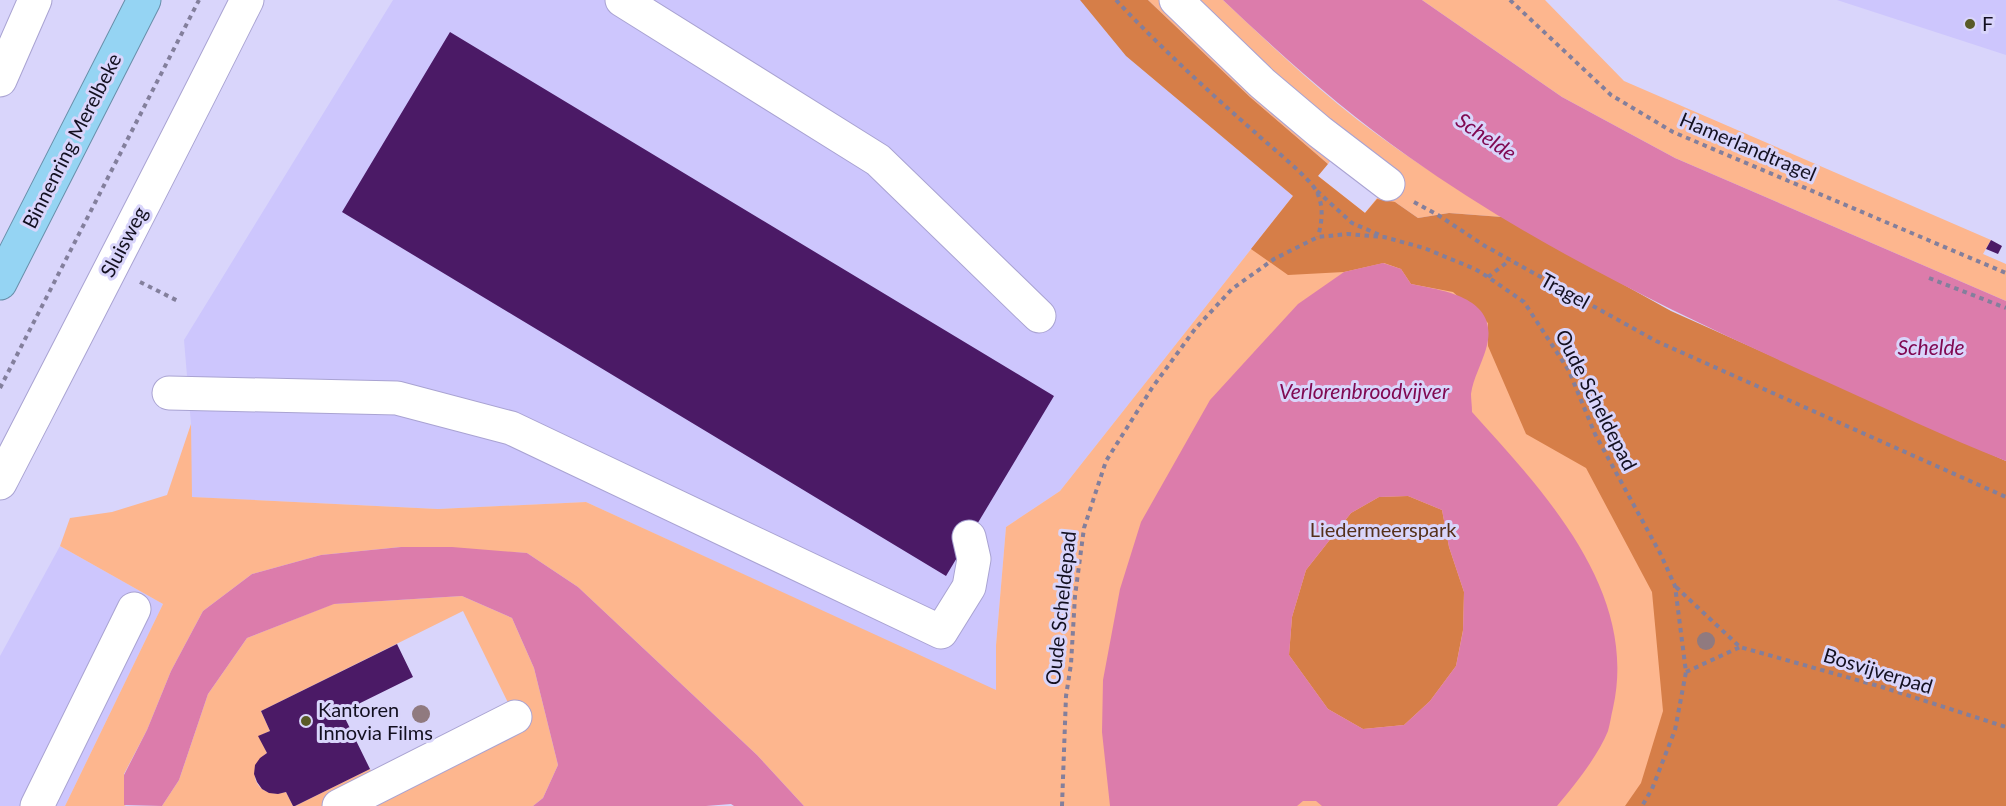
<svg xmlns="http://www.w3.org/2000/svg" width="2006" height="806" font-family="Lato,sans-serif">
	<rect width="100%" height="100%" fill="#d9d5fb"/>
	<path fill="#cdc6fd" d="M393,0H1080L1126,56L1293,196L1060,491L1006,527L996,645V691L586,502L438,509L191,497V424L184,340Z
		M1837,0H2006V55Z
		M60,546L163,604L65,806H0V656Z"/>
	<path fill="#fdb68e" d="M1148,0H1223C1261,36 1299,72 1339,105C1390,147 1447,182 1502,217L1449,213L1418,218L1395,202L2006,806H804L757,755L578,587L527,553L401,547L321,555L252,574L203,611L171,671L147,730L124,774V805L126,806H65L163,604L60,546L70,518L112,512L167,495L191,424L192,497L438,509L586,502L996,690V645L1006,527L1060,491L1293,196L1318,176L1365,213L1394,177L1346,140L1328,164L1250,97Z
		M1422,0H1545L1624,81L1991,240L1983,254L2006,264V301L1675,158L1562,97Z
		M462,596L512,618L534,668L558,765L543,798L533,806H295L370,769L378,785L515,717L463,611L261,711L270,731L259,736L267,753C243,771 257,800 286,792L293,806H162L179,780L208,694L247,638L333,604Z"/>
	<path fill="#d67e48" d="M1080,0H1148L1250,97L1328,164L1318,176L1365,213L1377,199L1395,202L1418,218L1449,213L1502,217L1671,311L2006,461V806H1625L1641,783L1663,711L1652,592L1586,468L1526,434L1488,346V323L1453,292L1411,284L1401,269L1384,263L1344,272L1288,275L1251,249L1293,196L1126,56Z
		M1408,496L1442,510L1449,547L1464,592L1463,630L1456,666L1430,701L1404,725L1363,729L1328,709L1289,655L1292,617L1306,570L1351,513L1379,497Z"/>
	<path fill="#dc7cab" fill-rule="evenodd" d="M1223,0H1422L1562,97L1675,158L2006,301V461C1945,437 1885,408 1825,381C1683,317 1537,248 1409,157C1342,110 1282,56 1223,0Z
		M1383,263L1401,269L1411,284C1446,291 1501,298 1486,349C1482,363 1473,379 1471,394C1471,399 1472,406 1472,412C1544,492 1639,591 1613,708C1611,716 1610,724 1608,731C1598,756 1574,786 1557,806H1322L1316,801H1303L1297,806H1110L1102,732L1103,680L1120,589L1141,522L1210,400L1298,304L1344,272ZM1408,496L1442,510L1449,547L1464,592L1463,631L1456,666L1430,701L1404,725L1363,729L1328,709L1289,655L1292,617L1306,570L1351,513L1379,497Z
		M401,547H452L527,553L578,587L757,755L804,806H734L731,804L706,806H533L543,798L558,765L534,668L512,618L462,596L334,604L247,638L208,694L179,780L162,806L124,805V775L147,730L171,671L203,611L252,574L321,555Z"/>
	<path fill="#4b1a66" d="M450,32L1054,396L946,576L342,212Z
		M1991,240L2002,246L1998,254L1986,249Z
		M397,644L413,677L342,712L370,769L295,806H293L286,792L278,794L269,793L262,789L257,782L254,774L255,765L260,758L267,753L258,736L270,731L261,711Z"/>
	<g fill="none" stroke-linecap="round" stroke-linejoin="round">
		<g stroke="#a9a3d2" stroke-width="35">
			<path id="minor" d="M622,0L878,160L1039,316
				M1176,0L1262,83L1320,132L1388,184
				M0,80L35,0
				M169,393L397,398L511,428L941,632L969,587L974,559L969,537
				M0,483C83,322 166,162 247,0
				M37,806L134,609
				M339,806L515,717"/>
		</g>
		<g stroke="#688fa9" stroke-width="35">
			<path id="highway" d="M0,283L144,0"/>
		</g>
		<path stroke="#837f9c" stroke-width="4" stroke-dasharray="4.5 4.5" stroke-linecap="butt" d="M1116,0C1161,48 1209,92 1258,135C1271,147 1311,179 1317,192C1324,208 1322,221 1318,237
			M1510,0L1611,95L1673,132L2006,273
			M1317,191L1352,223L1382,236
			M1414,202L1438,215L1485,246L1656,341L2006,497
			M1488,277L1510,260
			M1929,278L2006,308
			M140,282L180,302
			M0,388L199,0
			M1676,587L1740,647L1882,687L2006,727
			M1686,672L1740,647
			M1062,806L1066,696L1071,664L1075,596L1084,528L1106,461L1152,388L1195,329L1232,289L1274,259L1318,237L1347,234L1384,237L1424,248L1475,269L1488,277L1524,302L1569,371L1595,434L1660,553L1675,586L1686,672L1675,730L1652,789L1642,806"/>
		<use href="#minor" stroke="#fff" stroke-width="33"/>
		<use href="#highway" stroke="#95d4f3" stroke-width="33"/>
	</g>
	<g fill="#907a7f">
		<circle cx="1706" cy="641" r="9"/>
		<circle cx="421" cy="714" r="9"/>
	</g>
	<g fill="#595a27" stroke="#d9d5fb" stroke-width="2">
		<circle cx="1970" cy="24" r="6"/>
		<circle cx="306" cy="721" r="6"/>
	</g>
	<g text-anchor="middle" stroke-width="6" stroke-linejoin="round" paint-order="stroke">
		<g font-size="20" fill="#131020" stroke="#d9d5fb" text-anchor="start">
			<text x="1982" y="31">F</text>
			<text x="318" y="717">Kantoren<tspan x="318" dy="23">Innovia Films</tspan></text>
		</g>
		<g font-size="20" fill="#131020" stroke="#d9d5fb">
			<text transform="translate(72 141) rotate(-63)" y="7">Binnenring Merelbeke</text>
			<text transform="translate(1748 147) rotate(23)" y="7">Hamerlandtragel</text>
			<text transform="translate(124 242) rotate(-62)" y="7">Sluisweg</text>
			<text transform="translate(1565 291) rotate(29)" y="7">Tragel</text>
			<text transform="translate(1596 400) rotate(63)" y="7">Oude Scheldepad</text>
			<text transform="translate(1061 608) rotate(-84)" y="7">Oude Scheldepad</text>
			<text transform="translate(1878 671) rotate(17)" y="7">Bosvijverpad</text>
		</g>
		<g font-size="20" fill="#55301a" stroke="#d9d5fb">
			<text x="1383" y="537">Liedermeerspark</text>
		</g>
		<g font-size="21" font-style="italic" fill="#800952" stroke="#d9d5fb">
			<text transform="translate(1486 137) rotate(34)" y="7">Schelde</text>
			<text x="1931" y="355">Schelde</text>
			<text x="1364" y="399">Verlorenbroodvijver</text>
		</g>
	</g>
</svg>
